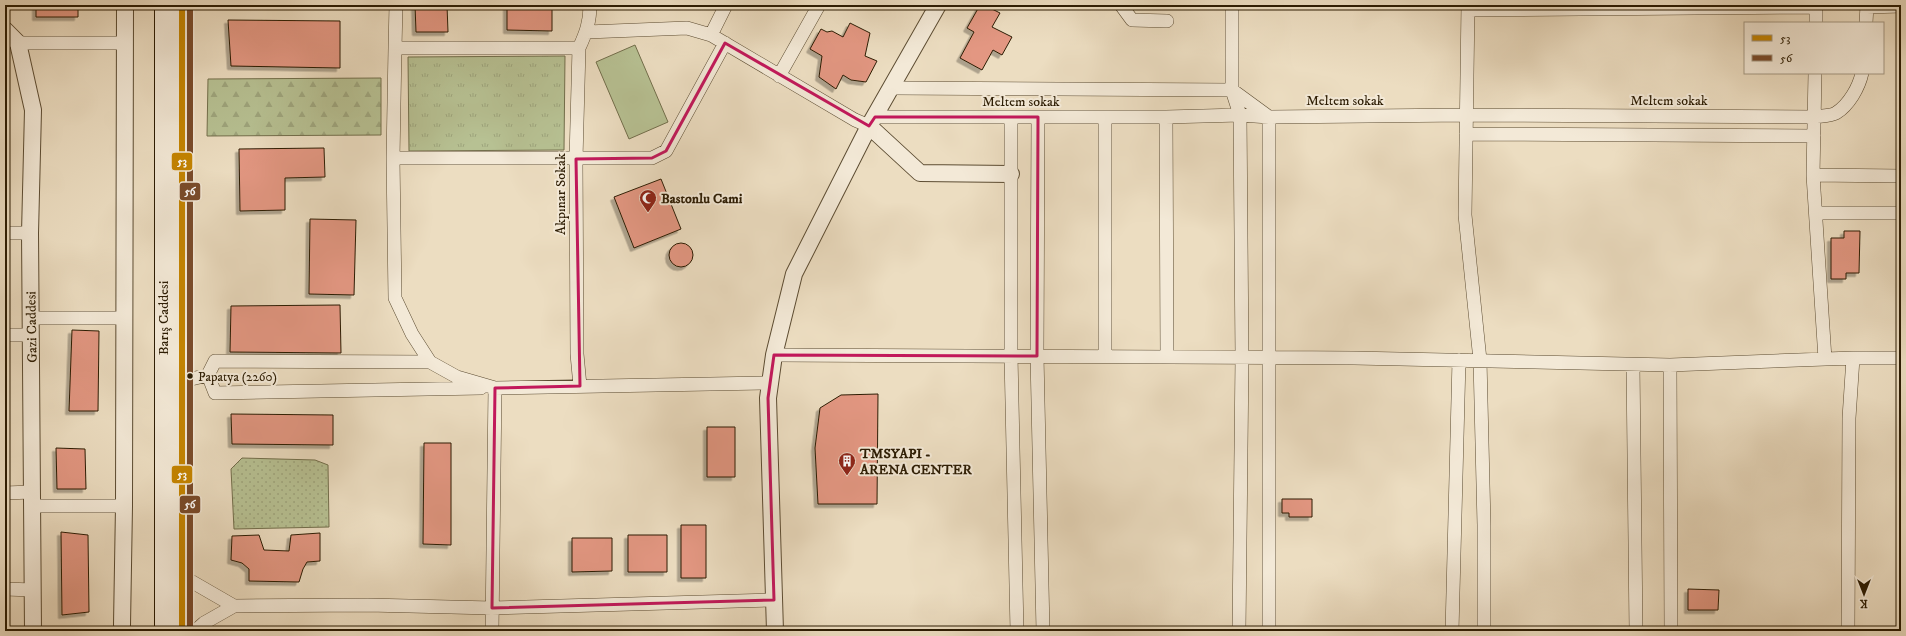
<svg xmlns="http://www.w3.org/2000/svg" width="1906" height="636" font-family="'IM FELL DW Pica',serif">
	<defs>
		<pattern id="grass-dots" width="8" height="8" patternUnits="userSpaceOnUse"><rect width="8" height="8" fill="#b7c193"/><path d="M2 2h.1M6 6h.1" fill="none" stroke="#9ea57d" stroke-width="1.8" stroke-linecap="round"/></pattern>
		<pattern id="forest-firs" width="22" height="20" patternUnits="userSpaceOnUse"><rect width="22" height="20" fill="#b7c193"/><path d="M5 1l3.5 6h-7zM16 11l3.5 6h-7z" fill="#9ea57d"/></pattern>
		<pattern id="park-tufts" width="24" height="20" patternUnits="userSpaceOnUse"><rect width="24" height="20" fill="#b7c193"/><path d="M3 7l-1-3M5 7V3M7 7l1-3M15 17l-1-3M17 17v-4M19 17l1-3" fill="none" stroke="#9ea57d"/></pattern>
		<filter id="shadow"><feDropShadow dx="-3.5" dy="3.5" stdDeviation="0" flood-color="#0004"/></filter>
	</defs>
	<rect width="100%" height="100%" fill="#ecddc1"/>
	<filter id="stains"><feTurbulence type="fractalNoise" baseFrequency=".005" numOctaves="4"/><feColorMatrix values="0 0 0 0 .2 0 0 0 0 .09 0 0 0 0 .02 0 0 0 .5 -.17"/></filter>
	<radialGradient id="worn" r=".72"><stop offset=".6" stop-color="#630" stop-opacity="0"/><stop offset="1" stop-color="#630" stop-opacity=".3"/></radialGradient>
	<path fill="url(#grass-dots)" stroke="#726e4b" d="M242,458L315,460L328,465L329,527L234,529L231,469Z"/>
	<path fill="url(#forest-firs)" stroke="#726e4b" d="M381,78V135L207,136L208,79Z"/>
	<path fill="url(#park-tufts)" stroke="#726e4b" d="M565,56L564,150L409,151L408,57Z"/>
	<path fill="#b7c193" stroke="#726e4b" d="M635,45L668,122L629,139L596,62Z"/>
	<path fill="#e39782" stroke="#2c1c03" filter="url(#shadow)" d="M36,5H78V17H36Z
		M415,5H447L448,32H416Z
		M507,5H552V31L507,30Z
		M980,5H984L1000,13L992,27L1012,37L1002,55L993,50L982,70L960,58L974,32L967,28Z
		M228,20L340,21V68L231,66Z
		M850,23L870,33L865,56L877,61L866,82L851,80L843,75L836,89L819,77L822,56L810,49L821,29L827,32L832,31L843,37Z
		M324,148L325,177L285,178V210L240,211L239,149Z
		M661,179L681,229L634,248L614,197Z
		M310,219L356,220L354,295L309,294Z
		M1844,231H1860L1859,273H1846V279H1831V238H1844Z
		M669 255a12 12 0 1 1 24 0a12 12 0 1 1-24 0Z
		M340,305L341,353L230,352L231,306Z
		M72,330L99,331L98,411H69Z
		M878,394L877,504H818L815,448L820,408L841,395Z
		M231,414L333,415V445L232,444Z
		M707,427H735V477H707Z
		M424,443H451V545L423,544Z
		M56,448L85,449L86,489H57Z
		M1282,499H1312V517H1289V513H1282Z
		M681,525H706V578H681Z
		M61,532L88,535L89,612L62,615Z
		M320,533V561L307,562L303,569L299,582L249,581V569L242,563L231,560L232,536L259,535L264,550L289,551L291,535Z
		M628,535H667V572H628Z
		M572,538H612V571L572,572Z
		M1688,589L1719,590L1718,610H1688Z"/>
	<g fill="none" stroke-linecap="round" stroke-linejoin="round">
		<g stroke="#5c4c32" stroke-width="14">
			<path id="minor" d="M726,5L711,35L855,120L869,126
				M1121,5L1132,20L1167,21
				M1232,5V90L1269,117V631
				M1468,5L1465,215L1480,360L1484,525V631
				M1867,7L1901,6
				M1468,10L1816,7V23
				M1866,23L1867,5
				M587,32L687,28L711,35
				M18,43H125
				M395,48L396,5
				M1815,73L1813,175L1825,359
				M779,76L819,5
				M893,88L1232,90L1240,115L1242,358L1239,631
				M875,117H1166L1240,115L1269,117L1466,115L1814,117C1820,116 1831,116 1836,113C1849,105 1859,87 1862,73
				M1011,117V356L1017,631
				M1038,117L1037,356L1043,631
				M1105,117V356
				M1166,117L1167,357
				M1466,134L1814,136
				M393,158H652L666,151L725,43
				M1813,175L1901,176
				M1816,213H1901
				M5,233H30
				M31,318H125
				M5,335H31
				M774,355L1354,358L1670,365L1853,358H1901
				M430,362L215,361L208,375L215,393L481,388
				M1633,365L1636,631
				M1670,365L1671,631
				M183,381L208,375
				M580,386L577,354L576,159L579,48C586,33 590,22 590,5
				M495,388L457,377L430,362L412,334L395,298L393,158L395,48H579
				M5,493L32,492
				M32,506H124
				M182,576L234,606
				M5,589L33,590
				M195,631L204,623L234,606L368,605L492,608L774,600
				M492,631L495,388L770,383
				M1452,631L1459,360
				M1848,631L1849,418L1853,358"/>
		</g>
		<g stroke="#5c4c32" stroke-width="18">
			<path id="tertiary" d="M5,30L18,43L33,110L30,233L33,631
				M869,126L920,173L1011,174
				M122,625L124,506L125,5
				M775,631L768,398L774,355L794,274L869,126L938,5"/>
		</g>
		<g stroke="#2c1c03" stroke-width="20">
			<path id="secondary" d="M164,5V631
				M182,631V5"/>
		</g>
		<use href="#minor" stroke="#f3e9d7" stroke-width="13"/>
		<use href="#tertiary" stroke="#f3e9d7" stroke-width="16"/>
		<use href="#secondary" stroke="#f3e9d7" stroke-width="18"/>
		<g stroke="#f3e9d7" stroke-width="9">
			<path id="bus-1" d="M182,5V631"/>
		</g>
		<g stroke="#f3e9d7" stroke-width="9">
			<path id="bus-2" d="M190,5V631"/>
		</g>
		<use href="#bus-1" stroke="#c48401" stroke-width="6"/>
		<use href="#bus-2" stroke="#7a4b2a" stroke-width="6"/>
	</g>
	<path fill="none" stroke="#c2185b" stroke-width="3" stroke-linejoin="round" d="M725,43L869,126L875,117H1038L1037,356L774,355L768,398L774,600L492,608L495,388L580,386L576,159L652,158L666,151Z"/>
	<defs>
		<g id="mosque-pin" transform="scale(0.9)"><path d="M0 17L-7.5 6A9.5 9.5 0 1 1 7.5 6Z" fill="#8f2418" stroke="#f3e9d7"/><path d="M3.5-4.9A6 6 0 1 0 3.5 4.9A5 5 0 1 1 3.5-4.9Z" fill="#fff"/></g>
		<g id="building-pin" transform="scale(0.9)"><path d="M0 17L-7.5 6A9.5 9.5 0 1 1 7.5 6Z" fill="#8f2418" stroke="#f3e9d7"/><path d="M-4-6H4V6H1V3H-1V6H-4ZM-2.5-4.3h1.7v1.8h-1.7ZM.8-4.3h1.7v1.8H.8ZM-2.5-1h1.7V.8h-1.7ZM.8-1h1.7V.8H.8Z" fill="#fff"/></g>
	</defs>
	<g fill-rule="evenodd">
		<use href="#mosque-pin" x="648" y="198"/>
		<use href="#building-pin" x="847" y="461"/>
	</g>
	<circle fill="#2c1c03" stroke="#f3e9d7" stroke-width="1.5" cx="190" cy="376" r="3.5"/>
	<g text-anchor="middle" stroke-width="4" stroke-linejoin="round" paint-order="stroke">
		<g font-size="13" fill="#2c1c03" stroke="#f3e9d7" text-anchor="start">
			<text x="198" y="381">Papatya (2260)</text>
		</g>
		<g font-size="14" fill="#2c1c03" stroke="#f3e9d7">
			<text x="1345" y="105">Meltem sokak</text>
			<text x="1669" y="105">Meltem sokak</text>
			<text x="1021" y="106">Meltem sokak</text>
			<text transform="translate(560 194) rotate(-90)" y="5">Akpınar Sokak</text>
			<text transform="translate(163 318) rotate(-90)" y="5">Barış Caddesi</text>
			<text transform="translate(31 327) rotate(-91)" y="5">Gazi Caddesi</text>
		</g>
		<g font-size="14" font-weight="bold" fill="#2c1c03" stroke="#f3e9d7" text-anchor="start">
			<text x="661" y="203">Bastonlu Cami</text>
			<text x="860" y="458">TMSYAPI -<tspan x="860" dy="16">ARENA CENTER</tspan></text>
		</g>
	</g>
	<g stroke="#f3e9d7" stroke-width="1.5">
		<rect x="171" y="152" width="22" height="19" rx="4" fill="#c48401"/>
		<rect x="179" y="182" width="22" height="19" rx="4" fill="#7a4b2a"/>
		<rect x="171" y="465" width="22" height="19" rx="4" fill="#c48401"/>
		<rect x="179" y="495" width="22" height="19" rx="4" fill="#7a4b2a"/>
	</g>
	<g font-size="11" text-anchor="middle" font-weight="bold" fill="#fff">
		<text x="182" y="165">53</text>
		<text x="190" y="195">56</text>
		<text x="182" y="478">53</text>
		<text x="190" y="508">56</text>
	</g>
	<rect width="1906" height="636" fill="none" stroke="#ecddc1" stroke-width="20"/>
	<rect x="6" y="6" width="1894" height="624" fill="none" stroke="#2c1c03" stroke-width="2"/>
	<rect x="10" y="10" width="1886" height="616" fill="none" stroke="#2c1c03"/>
	<rect x="1744" y="22" width="140" height="52" fill="#f3e9d7" stroke="#a39782"/>
	<rect x="1752" y="35" width="20" height="6" fill="#c48401" stroke="#a39782"/>
	<text x="1780" y="42" font-size="12" fill="#2c1c03">53</text>
	<rect x="1752" y="55" width="20" height="6" fill="#7a4b2a" stroke="#a39782"/>
	<text x="1780" y="62" font-size="12" fill="#2c1c03">56</text>
	<g transform="translate(1864 594) rotate(180)" stroke="#f3e9d7" stroke-width="3" paint-order="stroke">
	<path d="M0-3L7 15L0 10L-7 15Z" fill="#2c1c03"/>
	<text y="-6" font-size="11" font-weight="bold" text-anchor="middle" fill="#2c1c03">K</text>
	</g>
	<rect width="100%" height="100%" filter="url(#stains)"/>
	<rect width="100%" height="100%" fill="url(#worn)"/>
</svg>
